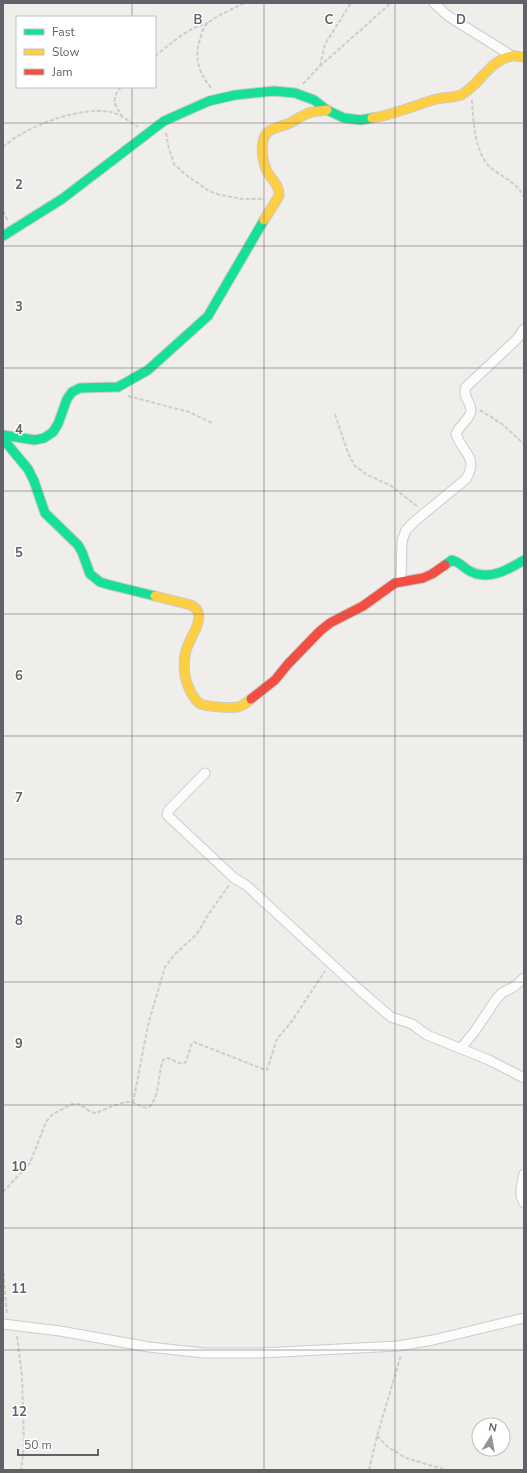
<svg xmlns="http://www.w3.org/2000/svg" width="527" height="1473" font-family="'Nunito Sans',sans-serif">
	<rect width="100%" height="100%" fill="#efeeea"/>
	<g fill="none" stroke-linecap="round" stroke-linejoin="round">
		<g stroke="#cbcccc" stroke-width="11">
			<path id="street" d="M434,3L448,16L512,56
				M401,581L402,541L406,530L415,521L466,479C479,457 463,454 456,434C459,426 470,419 471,411C471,402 462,396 466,387L517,339L524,329
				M205,773L168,811L167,815L234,878L246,885L363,993L391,1017L412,1024L427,1035L489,1060L524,1078
				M461,1048L475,1031L497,998L502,993L515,986L524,978
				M524,1174C522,1184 518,1193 524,1203
				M3,1324L60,1331L149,1347L204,1353H261L398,1346L433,1340L524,1318"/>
		</g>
		<g stroke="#cacacb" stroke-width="11">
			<path id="fast" d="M3,236L62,199L164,121L209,101L235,95L274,91L295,93L314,100L327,110L344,118L361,120L372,118
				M3,435L35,440L44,438L53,432L58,424L67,399L72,392L80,388L118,387L148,370L208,316L264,220
				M3,439L28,469L34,481L45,513L78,545L82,552L90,574L100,582L110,585L155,596
				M445,565L452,560C459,562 462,566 468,570C487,582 508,570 524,560"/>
		</g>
		<g stroke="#cacacb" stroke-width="11">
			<path id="slow" d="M372,118C393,115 413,106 433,100C442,97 453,98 461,95C480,85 489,60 512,56C515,55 520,57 524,57
				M264,220L279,196C280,184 270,179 266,169C262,159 259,138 269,131C275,127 283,126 290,123C296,120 302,115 309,113C314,111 321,111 327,110
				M155,596L191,605C209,614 191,635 187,648C184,655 184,668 185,676C187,685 192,697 199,703C204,707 231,708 238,707C243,706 247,702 251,699"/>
		</g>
		<g stroke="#cacacb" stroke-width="11">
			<path id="jam" d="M251,699L275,680L288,664L320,631L330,623L363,606L395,583L423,578L432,574L445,565"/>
		</g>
		<path stroke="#cacfcc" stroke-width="2" stroke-dasharray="4 2" stroke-linecap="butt" d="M155,56C172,43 187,28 208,23
			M320,66L325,44L351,3
			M303,84L320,66L391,3
			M121,87C111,99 114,104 122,116
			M211,88C199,73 194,59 200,39C202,33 203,27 208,23C218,14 232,10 244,3
			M472,100C473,120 475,155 491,168C502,177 518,183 524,197
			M166,133L169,149L174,164L186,175L209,191L220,195L243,199H264
			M3,147C26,126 80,106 111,112C121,114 130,122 138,127
			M3,211L8,221
			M128,396L189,412L212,423
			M480,410L502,424L524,444
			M335,414L348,453L355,466L366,474L391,486L417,506
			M133,1103L148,1025L165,967L175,954L197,934L208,915L229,885
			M3,1192L30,1163L46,1122L53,1114L72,1104H79L91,1112L96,1113C104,1110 122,1101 130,1102C138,1103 142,1109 149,1107C161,1095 157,1075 163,1060L168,1058C174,1060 180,1066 186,1062L191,1045L194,1042L263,1069L267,1070L277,1039L292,1021L325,971
			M3,1267L7,1315
			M17,1336L22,1376L24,1446L21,1470
			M377,1436L388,1447L406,1458L446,1470
			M369,1470L377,1436L401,1355"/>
		<use href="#street" stroke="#fdfcfc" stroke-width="9"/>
		<use href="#fast" stroke="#16e098" stroke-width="9"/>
		<use href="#slow" stroke="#ffcf43" stroke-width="9"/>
		<use href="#jam" stroke="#f24e42" stroke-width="9"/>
	</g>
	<path fill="none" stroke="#5f6368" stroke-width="1" stroke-opacity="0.55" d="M132,3V17M264,3V1470M395,3V1470M132,87V1470M3,123H524M3,246H524M3,368H524M3,491H524M3,614H524M3,736H524M3,859H524M3,982H524M3,1105H524M3,1228H524M3,1350H524"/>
	<g font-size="13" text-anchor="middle" font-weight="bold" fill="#5f6368" stroke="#fff" stroke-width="3" stroke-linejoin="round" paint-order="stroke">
		<text x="198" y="24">B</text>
		<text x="329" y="24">C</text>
		<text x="461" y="24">D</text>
		<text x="19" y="189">2</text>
		<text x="19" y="311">3</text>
		<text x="19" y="434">4</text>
		<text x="19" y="557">5</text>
		<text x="19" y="680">6</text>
		<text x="19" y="802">7</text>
		<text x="19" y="925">8</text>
		<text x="19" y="1048">9</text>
		<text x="19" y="1171">10</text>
		<text x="19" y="1293">11</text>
		<text x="19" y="1416">12</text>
	</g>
	<rect width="527" height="1473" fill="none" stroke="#5f6368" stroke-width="8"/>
	<rect x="16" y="16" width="140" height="72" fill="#ffffff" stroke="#bfc1c3"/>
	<rect x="24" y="29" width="20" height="6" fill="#16e098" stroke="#bfc1c3"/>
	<text x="52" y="36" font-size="12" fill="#5f6368">Fast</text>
	<rect x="24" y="49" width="20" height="6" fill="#ffcf43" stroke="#bfc1c3"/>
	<text x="52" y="56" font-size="12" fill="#5f6368">Slow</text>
	<rect x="24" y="69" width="20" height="6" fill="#f24e42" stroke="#bfc1c3"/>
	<text x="52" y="76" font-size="12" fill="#5f6368">Jam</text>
	<g transform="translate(491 1437) rotate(11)"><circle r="19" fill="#ffffff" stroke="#bfc1c3"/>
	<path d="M0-3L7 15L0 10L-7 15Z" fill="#919496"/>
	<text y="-6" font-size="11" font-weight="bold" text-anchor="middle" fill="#5f6368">N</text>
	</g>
	<path d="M18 1449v6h80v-6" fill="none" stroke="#5f6368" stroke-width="2"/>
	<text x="24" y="1449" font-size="12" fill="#5f6368" stroke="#ffffff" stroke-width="3" paint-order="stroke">50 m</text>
</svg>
